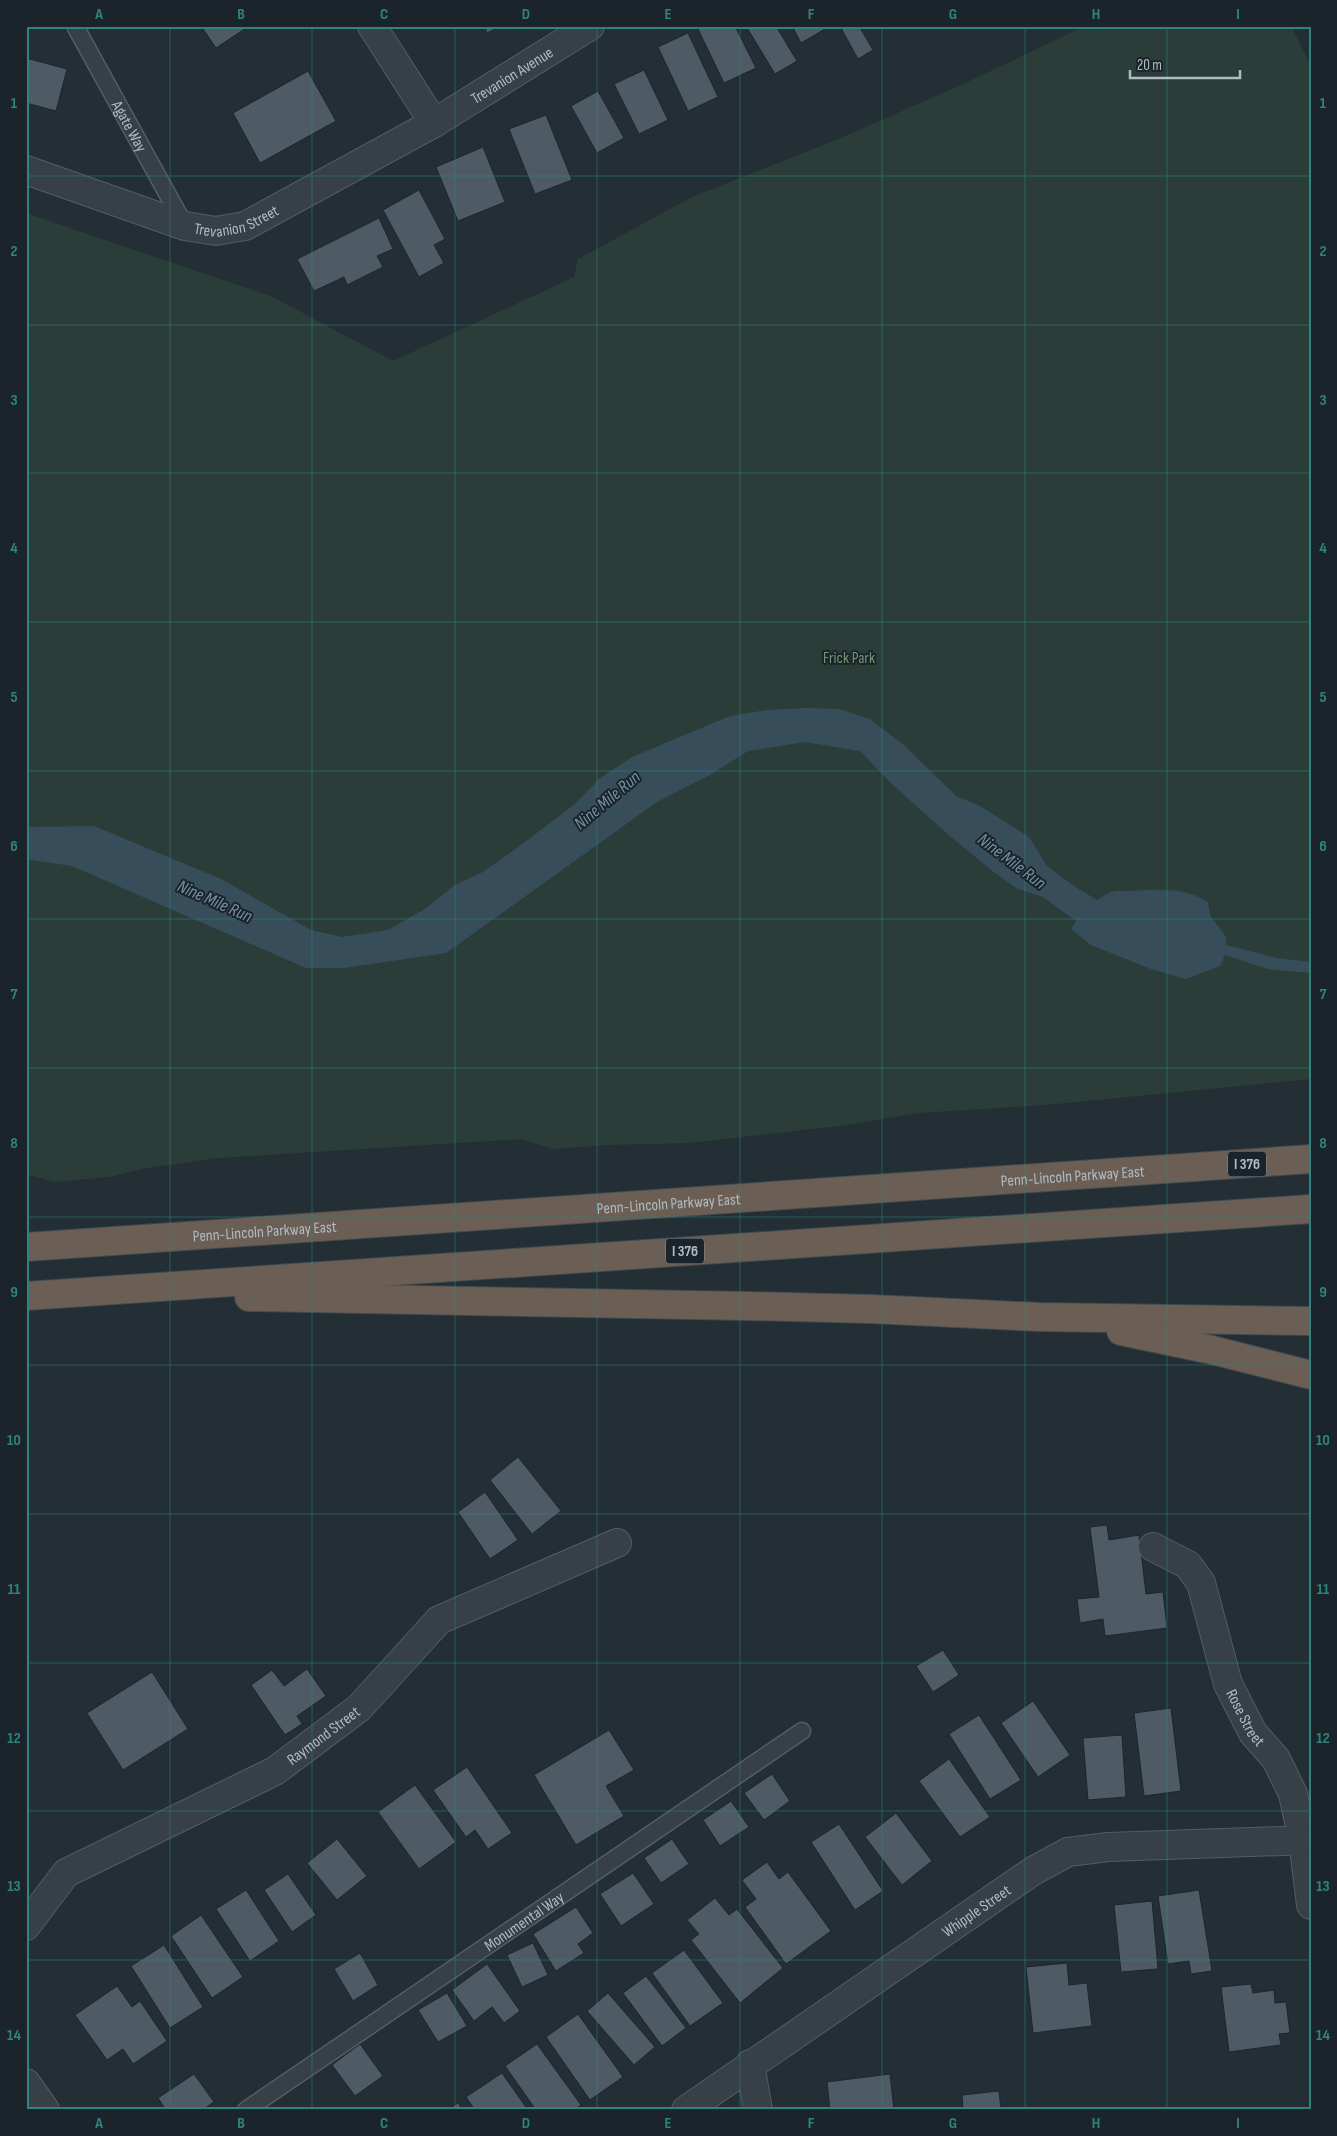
<svg xmlns="http://www.w3.org/2000/svg" width="1337" height="2136" font-family="'Sofia Sans Condensed',sans-serif">
	<rect width="100%" height="100%" fill="#232e35"/>
	<path fill="#2b3d39" d="M1085,26H1291L1311,66V1079L1046,1105L919,1113L848,1125L690,1143L609,1145L553,1149L522,1139L218,1158L141,1169L110,1177L54,1182L26,1174V213L273,297L393,361L574,277L578,259L692,197L838,139L959,86Z"/>
	<path fill="#384d5a" d="M806,708L839,709L870,719L905,746L956,796L980,806L1029,837L1047,866L1074,886L1097,900C1102,897 1106,894 1111,892C1116,890 1124,891 1130,891C1157,889 1185,887 1208,902L1210,915L1226,937V945L1277,958L1311,962V973L1268,969L1225,955L1220,966L1186,979L1151,969L1091,945L1071,929L1076,921L1043,897L1018,889L995,873L951,837L891,783L860,751L805,742L748,751L710,775L657,802L446,953L344,968H306L72,866L26,859V827L94,826L221,879L311,930L342,937L388,930L425,909L455,885L483,872L521,845L575,804L599,779L632,757L730,716L767,710Z"/>
	<path fill="#4e5b64" stroke="#1d262d" d="M201,26H249L216,48Z
		M484,26H501L487,33Z
		M704,26H735L756,68L724,83L698,29Z
		M746,26H776L797,61L775,74Z
		M792,26H830L801,43Z
		M844,26H859L873,50L858,59L841,28Z
		M688,33L718,97L688,111L658,47Z
		M26,58L67,69L56,111L26,103Z
		M644,70L668,120L639,134L614,84Z
		M308,71L336,121L260,163L233,113Z
		M598,91L624,138L597,153L571,106Z
		M546,115L572,180L535,194L509,129Z
		M483,147L505,202L458,221L436,167Z
		M419,190L445,239L434,245L444,263L419,277L383,210Z
		M379,218L393,249L377,256L383,267L347,285L344,277L314,291L297,259Z
		M518,1457L561,1511L532,1534L490,1480Z
		M485,1492L518,1540L490,1559L458,1512Z
		M1107,1525L1109,1540L1139,1535L1146,1594L1163,1592L1167,1628L1105,1636L1103,1619L1080,1623L1077,1599L1099,1597L1090,1527Z
		M943,1650L959,1675L933,1692L916,1666Z
		M307,1669L326,1696L297,1716L302,1724L285,1735L251,1685L272,1670L284,1686Z
		M152,1672L188,1729L123,1770L87,1713Z
		M1033,1701L1070,1755L1038,1777L1001,1723Z
		M1171,1708L1181,1791L1144,1796L1134,1713Z
		M979,1715L1021,1780L990,1799L949,1734Z
		M609,1730L634,1770L606,1786L624,1816L576,1845L534,1775Z
		M1122,1735L1126,1797L1088,1800L1083,1738Z
		M949,1759L990,1817L960,1837L919,1781Z
		M467,1767L512,1833L488,1849L475,1830L466,1837L433,1790Z
		M772,1774L790,1801L764,1820L744,1793Z
		M415,1785L456,1842L419,1869L378,1812Z
		M731,1801L749,1827L720,1846L703,1820Z
		M896,1813L932,1861L902,1885L865,1837Z
		M839,1824L883,1891L855,1910L811,1842Z
		M337,1839L367,1876L337,1900L307,1863Z
		M672,1839L689,1864L661,1883L644,1858Z
		M767,1862L779,1879L788,1872L831,1931L786,1964L745,1907L756,1899L742,1880Z
		M633,1873L654,1904L621,1926L600,1894Z
		M288,1874L316,1915L292,1932L264,1890Z
		M246,1890L279,1941L250,1961L216,1909Z
		M1199,1890L1212,1971L1191,1974L1189,1961L1168,1964L1158,1896Z
		M715,1898L729,1915L737,1909L783,1968L740,2003L691,1940L699,1934L687,1920Z
		M1152,1901L1158,1969L1121,1972L1114,1905Z
		M576,1907L593,1933L578,1944L584,1953L556,1971L533,1934Z
		M201,1915L243,1977L212,1998L171,1936Z
		M533,1943L548,1975L522,1987L507,1955Z
		M164,1945L203,2007L170,2028L131,1966Z
		M684,1950L723,2003L690,2026L652,1973Z
		M360,1953L378,1985L353,2001L334,1969Z
		M1067,1963L1069,1985L1087,1983L1092,2026L1033,2033L1026,1967Z
		M487,1964L520,2011L504,2023L492,2007L474,2021L452,1990Z
		M646,1976L686,2028L662,2046L623,1993Z
		M1251,1984L1253,1993L1274,1990L1275,2003L1286,2002L1290,2033L1279,2034L1281,2045L1229,2052L1221,1987Z
		M117,1986L132,2007L140,2001L167,2041L133,2064L123,2049L107,2060L75,2015Z
		M447,1993L467,2026L438,2042L418,2010Z
		M608,1993L655,2047L634,2065L587,2011Z
		M578,2014L623,2077L590,2100L546,2037Z
		M360,2044L383,2076L355,2096L332,2065Z
		M537,2044L581,2105L574,2110H536L505,2066Z
		M502,2073L528,2110H475L466,2097Z
		M194,2074L214,2102L202,2110H166L158,2098Z
		M890,2074L894,2110H830L827,2082Z
		M999,2091L1001,2110H963L962,2095Z
		M458,2103L463,2110H447Z"/>
	<g fill="none" stroke-linecap="round" stroke-linejoin="round">
		<g stroke="#535d64" stroke-width="19">
			<g id="service">
				<path id="s1" d="M75,26L185,226"/>
				<path id="s2" d="M246,2110L802,1731"/>
			</g>
		</g>
		<g stroke="#535d64" stroke-width="30">
			<g id="minor">
				<path d="M372,26L434,123"/>
				<path id="s3" d="M26,170L185,226L216,231L245,226L434,123L590,26"/>
				<path id="s4" d="M1153,1547L1188,1565L1201,1583L1228,1684L1253,1733L1276,1759L1293,1794L1303,1840L1311,1905"/>
				<path id="s5" d="M26,1926L66,1873L275,1771L359,1708L439,1620L617,1543"/>
				<path d="M750,2064L758,2110"/>
				<path d="M26,2083L45,2110"/>
				<path id="s6" d="M686,2110L1033,1871L1068,1852L1108,1847L1311,1840"/>
			</g>
		</g>
		<g stroke="#404a51" stroke-width="30">
			<g id="motorway">
				<path id="s7" d="M26,1247L1311,1159"/>
				<path d="M26,1296L1311,1209"/>
				<path d="M249,1297L747,1306L871,1309L1040,1317L1311,1321"/>
				<path d="M1121,1331L1212,1350L1311,1375"/>
			</g>
		</g>
		<use href="#service" stroke="#364046" stroke-width="16"/>
		<use href="#minor" stroke="#364046" stroke-width="28"/>
		<use href="#motorway" stroke="#6b5e54" stroke-width="28"/>
	</g>
	<path fill="none" stroke="#2f847f" stroke-width="1" stroke-opacity="0.55" d="M170,26V2110M312,26V2110M455,26V2110M597,26V2110M740,26V2110M882,26V2110M1025,26V2110M1167,26V2110M26,176H1311M26,325H1311M26,473H1311M26,622H1311M26,771H1311M26,919H1311M26,1068H1311M26,1217H1311M26,1365H1311M26,1514H1311M26,1663H1311M26,1811H1311M26,1960H1311"/>
	<g text-anchor="middle" stroke-width="4" stroke-linejoin="round" paint-order="stroke">
		<g fill="#1b242b" stroke="#838e95" stroke-width="1">
			<rect x="1228" y="1151.5" width="38" height="25" rx="4"/>
			<rect x="666" y="1238.5" width="38" height="25" rx="4"/>
		</g>
		<g font-size="15" font-weight="bold" fill="#b0bbc2">
			<text x="1247" y="1169">I 376</text>
			<text x="685" y="1256">I 376</text>
		</g>
		<g font-size="16" fill="#b0bbc2" stroke="#1b242b">
			<text dy="6" stroke="none"><textPath href="#s3" startOffset="536">Trevanion Avenue</textPath></text>
			<text dy="6" stroke="none"><textPath href="#s1" startOffset="114">Agate Way</textPath></text>
			<text dy="6" stroke="none"><textPath href="#s3" startOffset="222">Trevanion Street</textPath></text>
			<text dy="6" stroke="none"><textPath href="#s7" startOffset="1049">Penn-Lincoln Parkway East</textPath></text>
			<text dy="6" stroke="none"><textPath href="#s7" startOffset="644">Penn-Lincoln Parkway East</textPath></text>
			<text dy="6" stroke="none"><textPath href="#s7" startOffset="239">Penn-Lincoln Parkway East</textPath></text>
			<text dy="6" stroke="none"><textPath href="#s4" startOffset="204">Rose Street</textPath></text>
			<text dy="6" stroke="none"><textPath href="#s5" startOffset="359">Raymond Street</textPath></text>
			<text dy="6" stroke="none"><textPath href="#s6" startOffset="352">Whipple Street</textPath></text>
			<text dy="6" stroke="none"><textPath href="#s2" startOffset="336">Monumental Way</textPath></text>
		</g>
		<g font-size="16" fill="#729673" stroke="#1b242b">
			<text x="849" y="663">Frick Park</text>
		</g>
		<g font-size="18" font-style="italic" fill="#7491a3" stroke="#1b242b">
			<text transform="translate(607 800) rotate(-40)" y="6">Nine Mile Run</text>
			<text transform="translate(1012 861) rotate(37)" y="6">Nine Mile Run</text>
			<text transform="translate(215 901) rotate(24)" y="6">Nine Mile Run</text>
		</g>
	</g>
	<rect width="1337" height="2136" fill="none" stroke="#1b242b" stroke-width="55"/>
	<path d="M1130 70v8h110v-8" fill="none" stroke="#b0bbc2" stroke-width="2.5"/>
	<text x="1137" y="70" font-size="15" fill="#b0bbc2" stroke="#1b242b" stroke-width="4" paint-order="stroke">20 m</text>
	<rect x="28" y="28" width="1282" height="2080" fill="none" stroke="#2f847f" stroke-width="2"/>
	<g font-size="16" text-anchor="middle" font-weight="bold" fill="#2f847f">
		<text x="99" y="19">A</text>
		<text x="241" y="19">B</text>
		<text x="384" y="19">C</text>
		<text x="526" y="19">D</text>
		<text x="668" y="19">E</text>
		<text x="811" y="19">F</text>
		<text x="953" y="19">G</text>
		<text x="1096" y="19">H</text>
		<text x="1238" y="19">I</text>
		<text x="14" y="108">1</text>
		<text x="1323" y="108">1</text>
		<text x="14" y="256">2</text>
		<text x="1323" y="256">2</text>
		<text x="14" y="405">3</text>
		<text x="1323" y="405">3</text>
		<text x="14" y="553">4</text>
		<text x="1323" y="553">4</text>
		<text x="14" y="702">5</text>
		<text x="1323" y="702">5</text>
		<text x="14" y="851">6</text>
		<text x="1323" y="851">6</text>
		<text x="14" y="999">7</text>
		<text x="1323" y="999">7</text>
		<text x="14" y="1148">8</text>
		<text x="1323" y="1148">8</text>
		<text x="14" y="1297">9</text>
		<text x="1323" y="1297">9</text>
		<text x="14" y="1445">10</text>
		<text x="1323" y="1445">10</text>
		<text x="14" y="1594">11</text>
		<text x="1323" y="1594">11</text>
		<text x="14" y="1743">12</text>
		<text x="1323" y="1743">12</text>
		<text x="14" y="1891">13</text>
		<text x="1323" y="1891">13</text>
		<text x="14" y="2040">14</text>
		<text x="1323" y="2040">14</text>
		<text x="99" y="2128">A</text>
		<text x="241" y="2128">B</text>
		<text x="384" y="2128">C</text>
		<text x="526" y="2128">D</text>
		<text x="668" y="2128">E</text>
		<text x="811" y="2128">F</text>
		<text x="953" y="2128">G</text>
		<text x="1096" y="2128">H</text>
		<text x="1238" y="2128">I</text>
	</g>
</svg>
